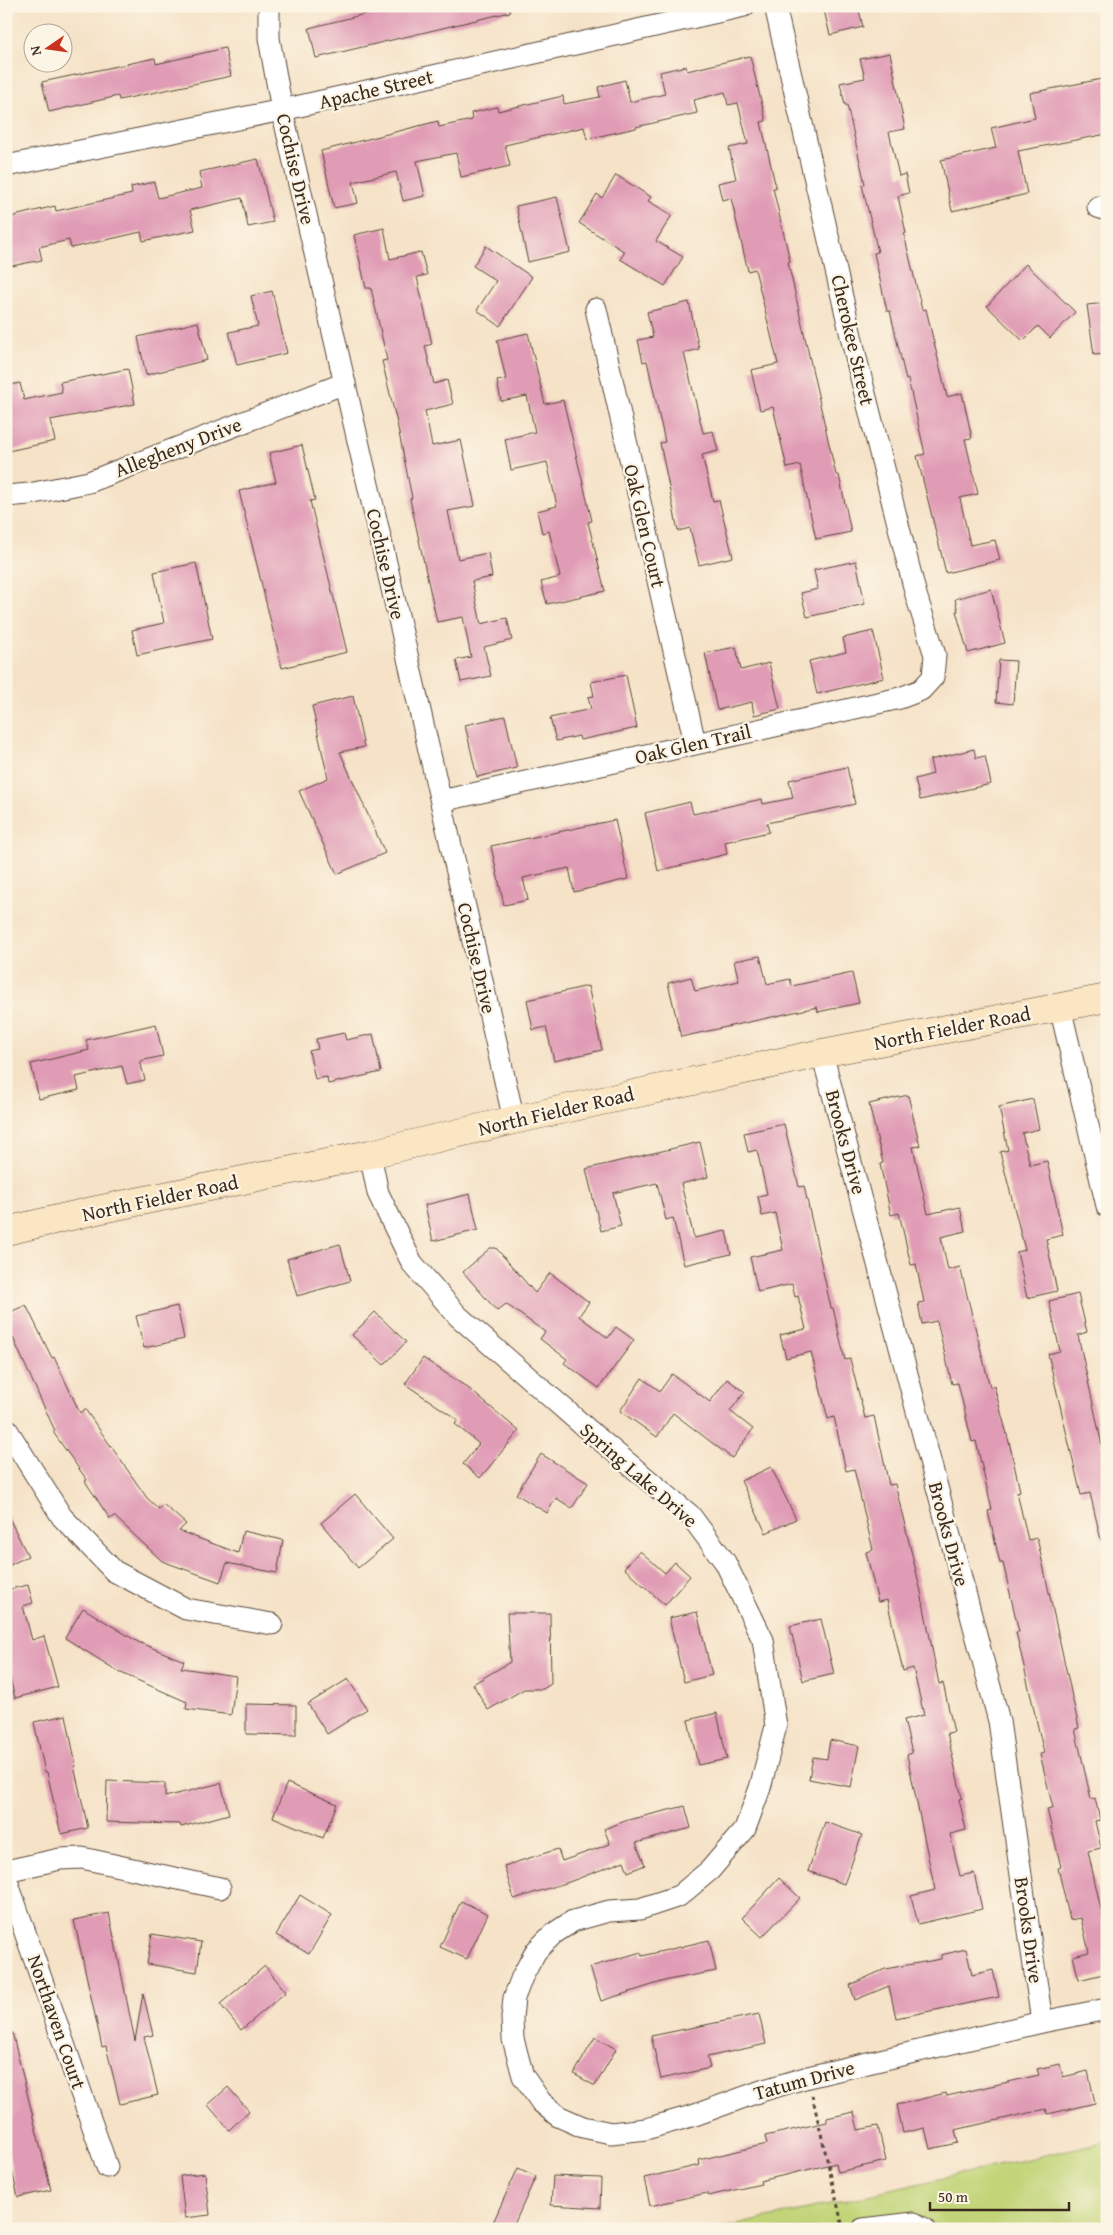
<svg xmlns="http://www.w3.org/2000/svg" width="1113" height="2235" font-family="'Gentium Book Plus',serif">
	<rect width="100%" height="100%" fill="#fcf5e5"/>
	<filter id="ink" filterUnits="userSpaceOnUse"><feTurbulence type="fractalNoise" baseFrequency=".02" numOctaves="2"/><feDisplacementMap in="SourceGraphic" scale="10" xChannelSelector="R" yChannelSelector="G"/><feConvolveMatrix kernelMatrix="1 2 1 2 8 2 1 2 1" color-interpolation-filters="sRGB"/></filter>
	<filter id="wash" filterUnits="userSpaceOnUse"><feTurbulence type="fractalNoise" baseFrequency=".0096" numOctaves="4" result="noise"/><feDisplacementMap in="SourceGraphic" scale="20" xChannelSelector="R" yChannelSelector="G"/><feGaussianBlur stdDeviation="1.12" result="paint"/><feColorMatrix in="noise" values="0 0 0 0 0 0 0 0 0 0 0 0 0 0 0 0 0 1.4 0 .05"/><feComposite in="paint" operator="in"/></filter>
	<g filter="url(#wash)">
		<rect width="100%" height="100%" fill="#f5e2c7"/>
		<path fill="#c1d477" stroke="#7e7f4a" d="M1107,2141V2229H719Z"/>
		<g id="blocks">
			<path fill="#e09bb5" d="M397,6H509L510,12L316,58L309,28Z
				M823,6H858L863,27L830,35Z
				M225,48L231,76L119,100L118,96L49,112L42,82L155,58L156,64Z
				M890,53L905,129L889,132L899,176L905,174L909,193L898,196L906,233L904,234L922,310L926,309L947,397L962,393L972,438L965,439L978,494L960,498L970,545L995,540L1000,560L946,573L917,456L925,454L908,379L906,380L890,311H887L874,253L878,252L862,185L865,184L847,105H845L840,83L865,78L860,59Z
				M750,56L766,121L761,122L776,188H773L790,261L788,262L836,475H839L851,532L816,539L800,465L787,468L773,407L760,410L751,370L778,364L755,269L748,271L731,198L722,200L718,183L736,179L729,148L748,144L738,103L728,105L725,92L694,100L697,113L636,127V128L587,139L584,127L505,145L510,166L461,177L456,153L417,161L425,196L403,201L396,172L353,182L358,203L334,208L321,151L438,121L439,127L472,120L471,113L497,107L498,111L563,96L564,104L600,97L598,87L625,80L630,102L665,94L660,72L686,66L687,71Z
				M1107,78V134L1018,151L1027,194L952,211L941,160L996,148L991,128L1035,118L1030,93Z
				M258,159L273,222L248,227L242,198L190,210L195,230L143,241L141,232L71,248L69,240L39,247L42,260L6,267V218L55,206L56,211L132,194L131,187L154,182L158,198L202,188L199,172Z
				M616,175L651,197L648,201L672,215L656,241L683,257L665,286L620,259L625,252L579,223L597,194L602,198Z
				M557,197L570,252L528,262L516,206Z
				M384,228L390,259L421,252L427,275L417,277L432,344L425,346L434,384L447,380L453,404L425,411L432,446L461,440L475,506L448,511L458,559L488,553L492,577L472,581L481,624L507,618L512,640L484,647L491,676L461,682L456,660L471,657L463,617L437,622L410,499L412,498L397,423L382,361L387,360L371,288H366L354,235Z
				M486,246L532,277L500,326L477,310L496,281L473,266Z
				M1026,264L1075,312L1050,338L1038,326L1023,341L987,306Z
				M272,291L287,353L237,365L229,332L258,326L251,296Z
				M689,302L699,349L684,353L703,433L713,431L718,451L702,455L713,501L719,500L733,557L699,565L690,528L678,531L660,443L665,442L647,361L643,362L638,340L653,337L647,312Z
				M1107,303V354L1094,355L1087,305Z
				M198,322L207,360L146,375L138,337Z
				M528,333L545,404L563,400L592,521L588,522L605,591L547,604L541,582L560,577L549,531L542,533L537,511L557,506L547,462L511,470L505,439L535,432L527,396L501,401L497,381L506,379L497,340Z
				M128,369L135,404L50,420L55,441L8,451L6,442V386L20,383L24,400L62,392L60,382Z
				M302,445L315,500L310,501L347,652L282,668L239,491L276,482L269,453Z
				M856,561L865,604L807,617L801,593L818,589L814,570Z
				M196,563L212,639L137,655L132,630L164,623L154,572Z
				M991,589L1005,643L968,653L956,611H958L955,599Z
				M873,631L884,678L817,694L809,661L846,652L843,638Z
				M736,647L741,670L769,663L780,709L754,715L752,702L717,710L705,653Z
				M999,660L1016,661L1013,704L996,702Z
				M626,675L637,728L580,740L579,736L556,741L550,718L591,709L588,697L594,696L591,682Z
				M353,696L364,747L340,752L385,853L337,874L299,791L328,778L312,706Z
				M505,716L517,768L477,777L465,725Z
				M974,749L976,758L985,756L991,784L920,800L915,779L933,774L930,760Z
				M847,767L855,804L767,823L769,832L725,842L727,854L658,871L645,813L690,802L693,814L762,799L763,804L793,798L789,780Z
				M615,820L628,879L574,892L569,868L523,878L528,900L504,905L491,846Z
				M760,956L767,984L790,979L792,986L852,973L859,1003L818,1012L817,1007L681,1037L668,983L691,977L695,991L739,981L734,961Z
				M588,986L602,1050L554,1061L546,1027L533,1030L527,1000Z
				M156,1024L163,1056L140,1061L145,1080L127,1084L122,1066L76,1077L79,1090L39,1099L31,1064L89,1050L86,1040Z
				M344,1033L346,1040L373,1034L381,1072L328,1084L327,1077L315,1079L309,1051L318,1049L316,1039Z
				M908,1095L920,1146L913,1147L928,1214L960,1207L965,1231L941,1237L948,1270L960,1267L990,1387L994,1386L1010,1446L1020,1491L1017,1492L1028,1540L1037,1538L1079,1728L1075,1729L1091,1799L1095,1798L1100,1820L1095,1821L1101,1848L1088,1851L1104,1923L1107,1922V1973L1079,1980L1073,1956L1089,1952L1081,1918L1070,1920L1058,1868L1061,1867L1047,1809L1053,1808L1040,1754L1044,1753L1016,1632H1019L1003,1563H1000L988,1511L992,1510L976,1441L972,1442L958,1383L952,1384L937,1321L922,1324L918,1303L924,1302L916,1264L911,1265L899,1213L891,1215L880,1164L883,1163L869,1104Z
				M1033,1099L1039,1129L1022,1133L1030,1165L1047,1161L1063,1235L1046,1239L1057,1291L1027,1298L1017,1252L1025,1250L1000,1152L1008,1150L999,1107Z
				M784,1124L799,1187L804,1186L831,1308H833L845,1360L850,1359L865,1418L874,1416L889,1485L895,1484L921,1592L939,1684L943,1683L954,1732L947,1733L962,1798L959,1799L966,1830L950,1834L960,1876L974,1873L982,1909L918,1924L911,1896L935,1890L907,1755L912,1753L904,1720L924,1715L913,1668L903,1671L887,1600L878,1602L866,1552L873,1550L854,1469L846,1471L834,1417L828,1419L811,1352L786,1358L780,1335L806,1329L798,1296L795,1297L792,1284L758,1292L750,1257L783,1250L775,1213L762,1216L758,1196L767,1194L757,1150L748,1152L744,1133Z
				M700,1142L708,1177L681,1184L694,1238L726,1231L731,1254L684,1265L673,1218L666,1220L657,1183L613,1193L621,1226L601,1231L586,1169Z
				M470,1194L478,1230L433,1241L425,1205Z
				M340,1244L350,1281L297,1296L287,1259Z
				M490,1248H496L535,1293L550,1273L589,1302L579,1316L608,1338L616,1327L634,1340L599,1388L564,1363L567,1359L540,1339L545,1332L506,1304L497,1311L463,1272Z
				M1078,1294L1087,1332L1078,1335L1103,1450L1107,1449V1539L1101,1540L1090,1493L1081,1495L1048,1354L1060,1351L1049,1301Z
				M26,1305L52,1358L54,1357L80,1413L85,1409L147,1498L159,1509L163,1504L186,1524L179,1531L238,1553L243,1531L283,1540L277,1573L227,1563L220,1582L162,1561L114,1516L110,1519L85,1481L87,1480L53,1432L55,1431L13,1338L6,1341V1314Z
				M177,1306L184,1339L144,1348L136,1316Z
				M375,1312L406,1342L384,1365L352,1335Z
				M423,1358L468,1388L519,1431L480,1478L463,1464L479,1444L455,1424L458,1420L405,1384Z
				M672,1374L710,1402L727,1379L745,1392L730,1411L753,1429L732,1458L673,1413L657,1437L620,1411L642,1378L660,1391Z
				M541,1454L588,1483L572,1508L556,1498L547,1513L516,1494Z
				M771,1467L796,1519L766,1533L741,1481Z
				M355,1494L393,1539L358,1568L321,1523Z
				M6,1512L28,1556L6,1567Z
				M640,1551L665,1573L675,1562L690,1576L665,1605L624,1568Z
				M28,1585L33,1603L23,1606L32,1640L44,1636L58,1687L15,1698L6,1664V1590Z
				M83,1608L138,1642L184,1661L181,1668L236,1676L231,1715L186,1709L187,1702L119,1672L65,1638Z
				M697,1612L712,1675L684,1682L669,1618Z
				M507,1613H550L551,1684L543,1689H524L488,1710L473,1684L510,1662Z
				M821,1619L834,1674L803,1681L790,1626Z
				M348,1679L367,1709L327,1734L308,1704Z
				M246,1704L296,1705V1735L246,1734Z
				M717,1713L727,1759L698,1765L688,1720Z
				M66,1715L76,1766H74L88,1828L61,1834L47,1772H45L34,1722Z
				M830,1740L859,1746L851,1787L809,1779L813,1757L827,1759Z
				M107,1781L165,1783V1797L221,1783L229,1814L181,1827L180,1824L106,1822Z
				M287,1783L337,1804L323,1838L273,1817Z
				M685,1806L691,1828L636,1843L645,1865L628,1872L624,1861L569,1882L514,1899L504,1866L558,1849L562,1861L610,1844L604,1829L628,1820Z
				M825,1822L862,1835L844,1884L808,1871Z
				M779,1878L800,1898L762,1937L742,1918Z
				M300,1895L332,1915L309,1954L276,1935Z
				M461,1901L488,1914L467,1959L440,1947Z
				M109,1913L135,2041L143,1993L153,2035L144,2037L158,2095L120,2104L106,2046L102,2047L74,1920Z
				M152,1934L201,1942L197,1972L147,1964Z
				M709,1940L716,1971L668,1980L601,2001L590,1967L641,1952L642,1956Z
				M966,1949L972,1975L993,1970L999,1997L896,2018L889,1986L855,2000L850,1985L885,1969L941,1959V1955Z
				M265,1966L286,1992L241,2030L220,2004Z
				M759,2014L766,2044L707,2057L710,2068L661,2079L651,2036Z
				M6,2032H12L51,2190L18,2197L6,2144Z
				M595,2037L616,2049L595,2086L574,2074Z
				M1060,2064L1063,2077L1088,2071L1095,2103L1048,2114L1046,2109L955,2130L958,2143L930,2149L925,2128L903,2133L897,2105L946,2093L947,2096L1039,2075L1037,2069Z
				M228,2087L249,2111L229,2130L208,2105Z
				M854,2112L858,2130L878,2126L886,2161L838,2172L836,2163L760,2181L761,2184L708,2196L707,2193L650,2206L644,2178L700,2165L699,2160L767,2144L765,2136L827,2122V2118Z
				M518,2168L536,2176L512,2229H490Z
				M205,2173L210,2215L185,2218L180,2176Z
				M553,2176L601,2178L600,2208L551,2205Z"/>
		</g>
	</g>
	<g filter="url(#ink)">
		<use href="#blocks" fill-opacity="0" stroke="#574637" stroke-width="1"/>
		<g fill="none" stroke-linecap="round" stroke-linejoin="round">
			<g stroke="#574637" stroke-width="23">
				<path id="minor" d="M269,6V38L282,110L514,1120
					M6,166L282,110L744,6
					M1098,207L1107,210
					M596,309L695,743
					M6,496L29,494L89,482L345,383
					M441,801L900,698L921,690L933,677L935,655L916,595L857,362L775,6
					M1060,1007L1107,1206
					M822,1053L999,1721L1042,2022
					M370,1154L378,1193L412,1263L458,1316L586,1428L690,1515L725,1562L763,1640L776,1726L760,1788L745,1829L710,1870L679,1896L640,1909L609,1911L573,1921L553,1934L536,1951L522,1977L514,1998L512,2018L513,2039L523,2076L541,2102L558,2116L583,2127L611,2133L646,2129L695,2115L761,2091L808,2077L1042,2022L1107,2009
					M6,1428L62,1517L114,1571L186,1609L272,1624
					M6,1871L60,1859L82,1858L220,1888
					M6,1878L107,2167
					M863,2229L914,2223L925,2229"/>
			</g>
			<g stroke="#574637" stroke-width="29">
				<path id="secondary" d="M6,1231L97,1210L370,1154L514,1120L822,1053L1107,998"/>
			</g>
			<path stroke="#574637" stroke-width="3" stroke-dasharray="4 4" stroke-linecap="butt" d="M812,2095L843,2228"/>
			<use href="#minor" stroke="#fff" stroke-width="21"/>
			<use href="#secondary" stroke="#fbe6c4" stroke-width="28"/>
		</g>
	</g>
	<g text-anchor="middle" stroke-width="4.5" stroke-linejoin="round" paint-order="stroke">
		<g font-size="20" fill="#3b2a1e" stroke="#fcf5e5">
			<text transform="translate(376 89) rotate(-13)" y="7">Apache Street</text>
			<text transform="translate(296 169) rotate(77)" y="7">Cochise Drive</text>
			<text transform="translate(853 340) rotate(77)" y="7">Cherokee Street</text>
			<text transform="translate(178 447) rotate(-21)" y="7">Allegheny Drive</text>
			<text transform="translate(645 526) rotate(77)" y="7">Oak Glen Court</text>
			<text transform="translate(386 564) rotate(77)" y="7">Cochise Drive</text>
			<text transform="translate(693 744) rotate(-13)" y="7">Oak Glen Trail</text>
			<text transform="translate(477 958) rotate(77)" y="7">Cochise Drive</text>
			<text transform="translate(952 1028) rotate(-11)" y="7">North Fielder Road</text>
			<text transform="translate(556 1111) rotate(-13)" y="7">North Fielder Road</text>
			<text transform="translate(846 1142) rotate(75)" y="7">Brooks Drive</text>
			<text transform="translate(160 1198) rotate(-12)" y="7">North Fielder Road</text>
			<text transform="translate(639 1475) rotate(41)" y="7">Spring Lake Drive</text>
			<text transform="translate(949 1534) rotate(75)" y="7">Brooks Drive</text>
			<text transform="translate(1029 1930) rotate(82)" y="7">Brooks Drive</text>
			<text transform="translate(57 2022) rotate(71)" y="7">Northaven Court</text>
			<text transform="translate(804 2080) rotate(-15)" y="7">Tatum Drive</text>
		</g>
	</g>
	<rect width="1113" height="2235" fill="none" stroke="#fcf5e5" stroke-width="25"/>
	<g transform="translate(48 48) rotate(257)"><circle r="24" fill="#fcf5e5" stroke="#afa495"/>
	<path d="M0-4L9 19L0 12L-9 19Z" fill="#c8321e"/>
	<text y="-8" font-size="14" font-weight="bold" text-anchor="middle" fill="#3b2a1e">N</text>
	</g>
	<path d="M930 2202v8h139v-8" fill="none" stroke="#3b2a1e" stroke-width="2.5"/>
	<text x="938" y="2202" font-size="15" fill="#3b2a1e" stroke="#fcf5e5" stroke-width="4" paint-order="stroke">50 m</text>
</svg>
